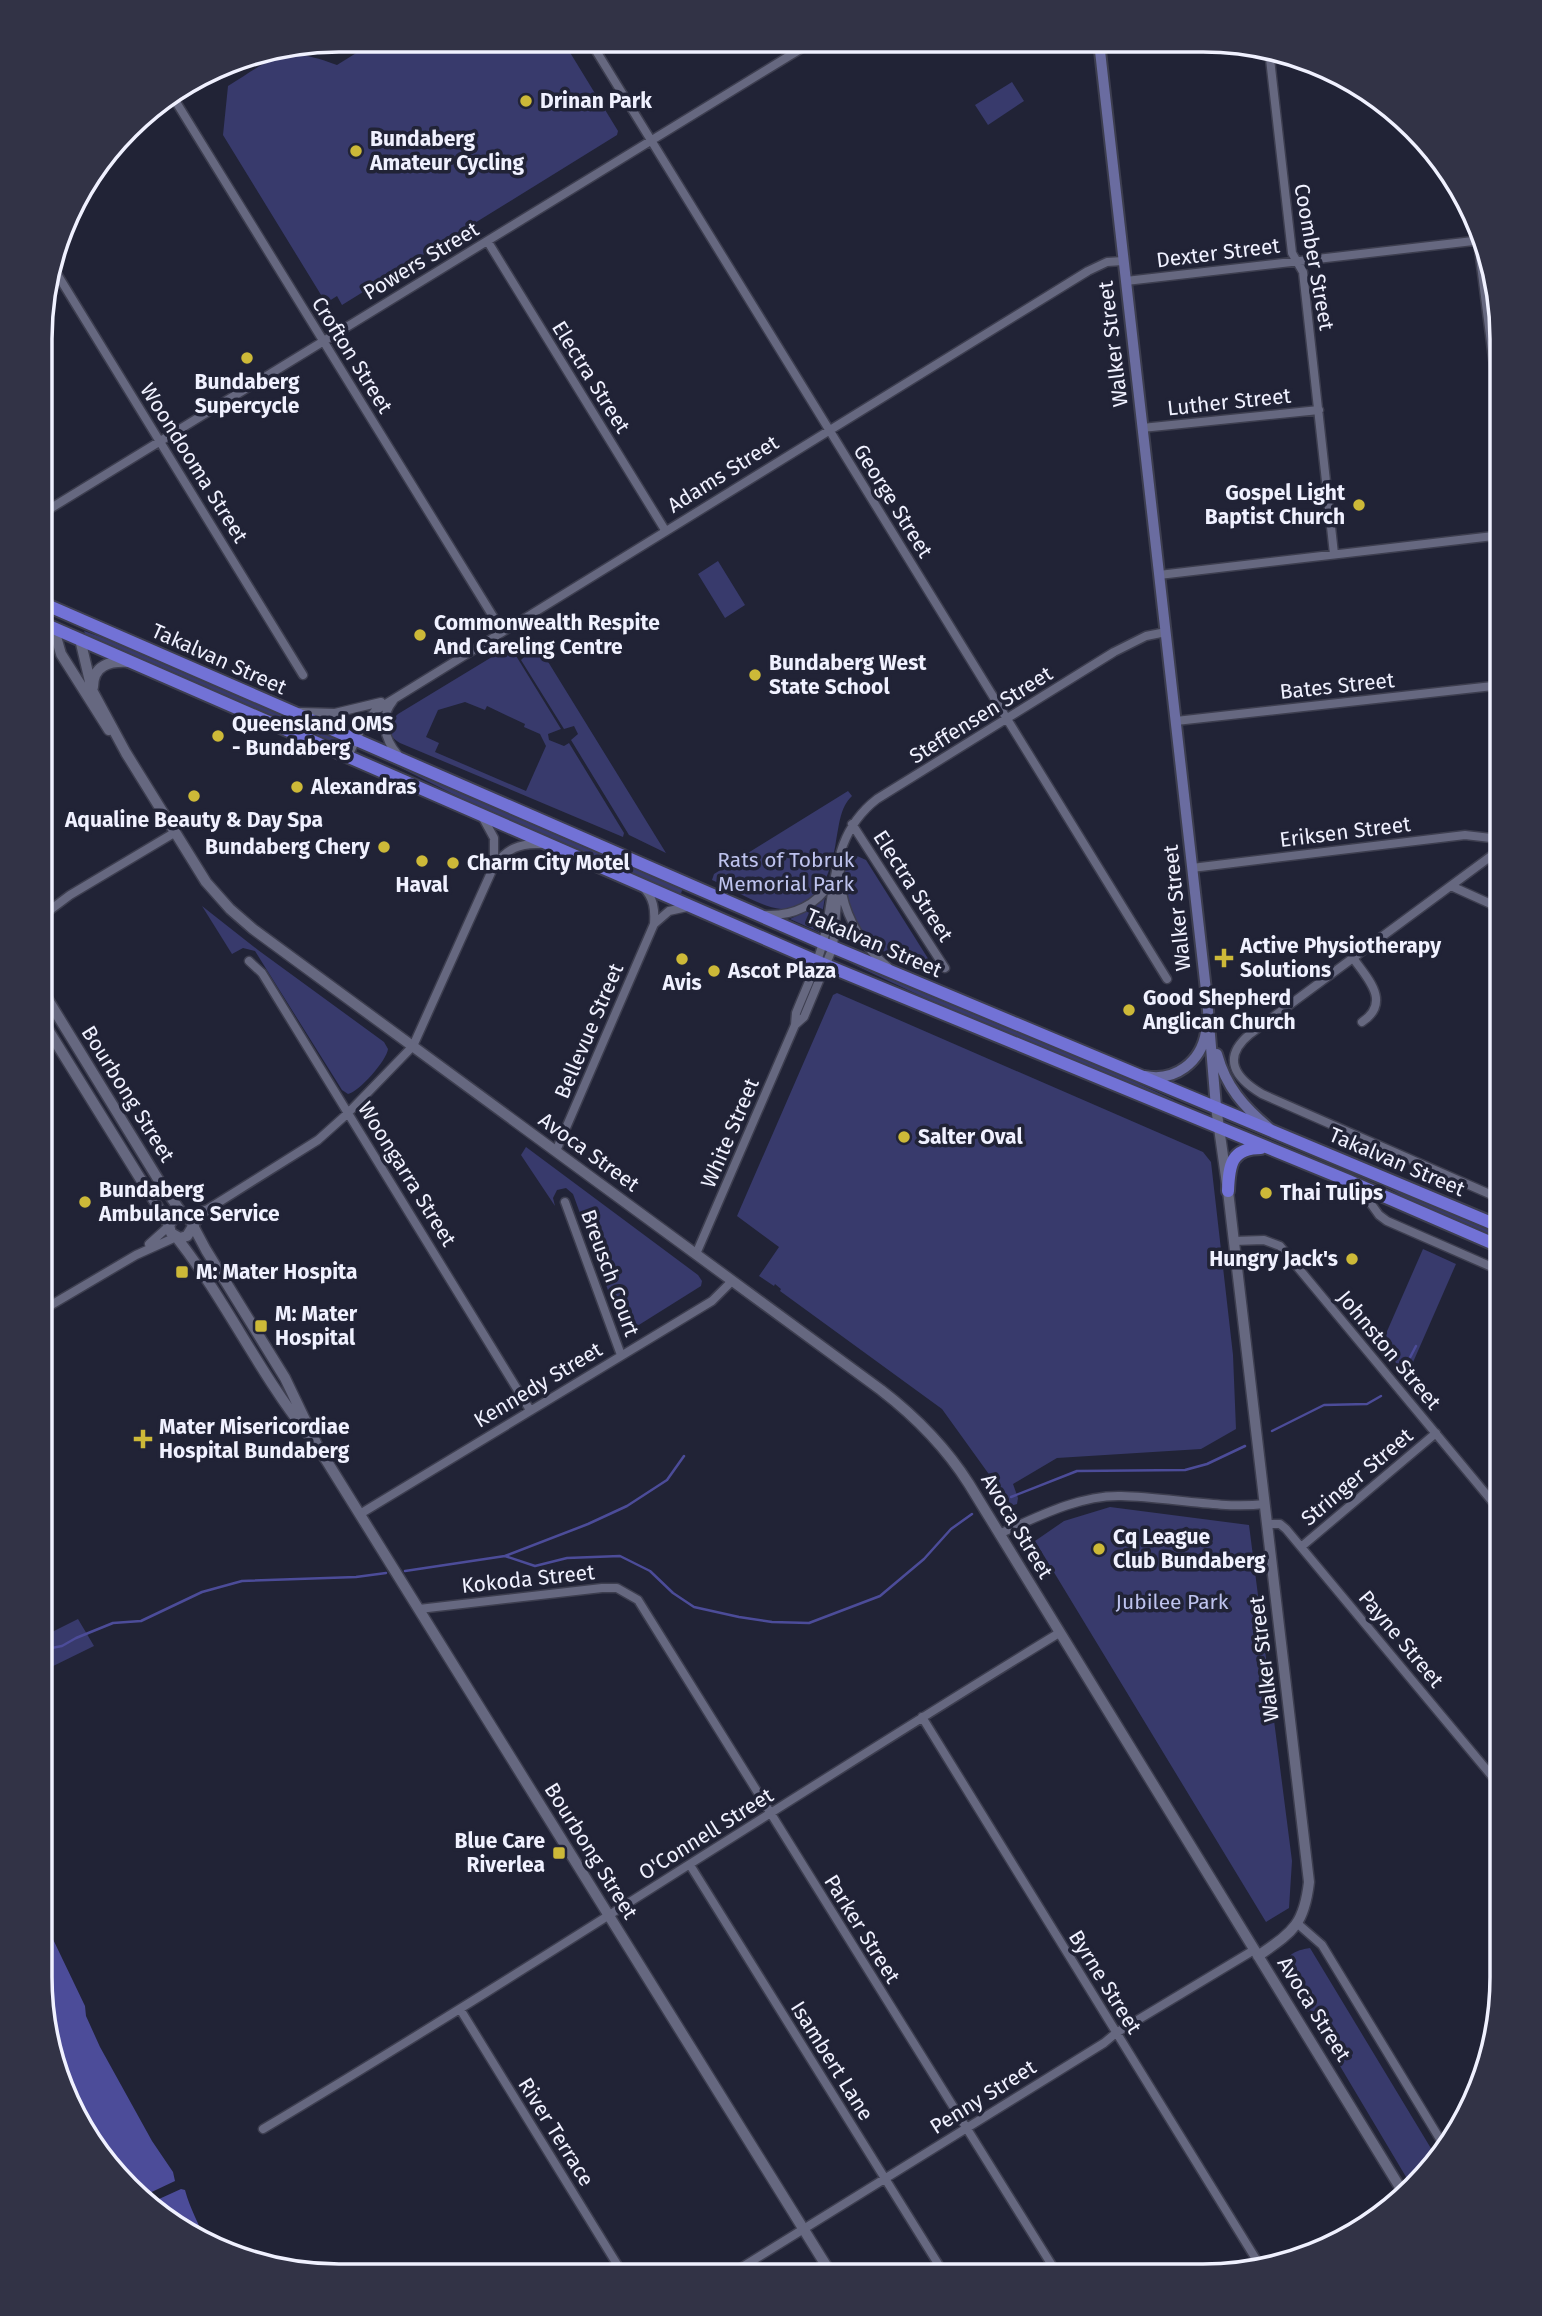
<svg xmlns="http://www.w3.org/2000/svg" width="1542" height="2316" font-family="'Fira Sans',sans-serif">
	<rect width="100%" height="100%" fill="#212336"/>
	<path fill="#383a6c" fill-rule="evenodd" d="M377,40L563,41L618,131L617,135L342,305L337,296L326,303L223,135L228,86C273,58 283,44 337,65Z
		M1012,82L1024,101L988,125L975,105Z
		M718,561L745,605L725,618L698,574Z
		M84,631L132,648L341,740H328L315,736L86,636Z
		M534,639L666,853L629,835L571,740L578,734L574,726L564,729L521,660L528,653L531,642Z
		M510,646L561,729L548,734L549,740L564,746L569,743L624,833L623,837L400,743C387,736 387,724 398,714ZM465,702L485,710L487,706L525,724L524,727L540,734L546,746L526,791L435,752L439,743L426,737L438,710Z
		M369,752L683,888L680,896L483,809Z
		M848,791L852,796C840,807 839,826 836,841C832,869 819,914 781,909C758,906 733,889 712,880L714,874Z
		M855,855L866,860L939,976L936,977C894,958 864,950 848,903C844,890 842,875 846,861Z
		M825,897L819,932L790,919L811,909Z
		M202,906L258,950L384,1042L388,1049C387,1060 359,1092 348,1094L342,1090L255,951L243,948L232,954Z
		M848,962L1068,1051L1174,1100L1173,1103L953,1011Z
		M837,993L1203,1152L1211,1162L1233,1355L1236,1429L1201,1449L1057,1458L1013,1484L1018,1498L1017,1504L1007,1507L998,1495L1001,1491L942,1409L780,1291L781,1289L775,1284L774,1286L759,1276L779,1247L737,1216L833,995Z
		M1253,1128L1479,1224L1501,1235V1241L1417,1204L1381,1184L1252,1131Z
		M526,1147L698,1275L702,1281L701,1286L634,1328L621,1326L573,1194L566,1188L557,1190L553,1198L555,1206L521,1155Z
		M1423,1249L1456,1264L1407,1376L1381,1345Z
		M1110,1507L1249,1525L1292,1861L1289,1908L1266,1922L1035,1541L1064,1521Z
		M41,1607L44,1636L78,1619L94,1646L41,1672Z
		M1310,1948L1438,2160L1412,2187L1287,1977C1283,1957 1291,1951 1310,1948Z"/>
	<path fill="#4c4c99" d="M40,1920L50,1933L85,2006L86,2016L100,2047L152,2141L173,2172L175,2181L141,2197L104,2160L61,2078L40,1976Z
		M181,2189L185,2190C190,2209 199,2223 205,2241L158,2214L148,2204Z"/>
	<g fill="none" stroke-linecap="round" stroke-linejoin="round">
		<path stroke="#4c4c99" stroke-width="2.5" d="M1404,1369L1416,1346
			M1272,1431L1324,1405L1367,1404L1381,1396
			M1011,1497L1077,1471L1185,1470L1207,1464L1245,1446
			M505,1556L588,1524L627,1506L667,1480L684,1456
			M405,1571L505,1556L535,1566L567,1558L620,1556L650,1571L673,1593L694,1607L739,1617L772,1622L809,1623L880,1596L924,1559L951,1529L972,1514
			M41,1650L62,1646L76,1638L113,1623L141,1621L202,1592L242,1581L356,1577L386,1573"/>
		<g stroke="#3d3e4f" stroke-width="11">
			<path id="minor" d="M590,41L1167,979
				M1269,50L1292,253L1303,272L1334,554
				M173,97L502,631
				M1475,219L1502,428
				M488,242L665,530
				M54,269L303,675
				M1126,281L1482,240
				M1142,428L1319,410
				M43,513L812,42
				M1159,575L1502,535
				M393,701C379,718 384,739 398,755
				M301,712L335,713L381,702
				M1176,721L1502,685
				M348,756L363,725L376,710L1088,271L1107,262L1123,261
				M482,816L494,838V863
				M852,824L945,968
				M1192,868L1465,835L1491,838L1502,842
				M1451,886L1502,909
				M842,893C848,922 865,948 888,967
				M767,915C793,916 817,905 830,883
				M42,916L70,895L174,833
				M654,924L669,911L687,907
				M1353,958C1367,978 1392,1002 1362,1022
				M249,961L262,973L530,1410
				M795,1025L804,1017L833,947L840,869
				M556,1151L654,924C655,910 654,898 643,887
				M1359,1187L1379,1215L1387,1221L1501,1271
				M1501,1199L1262,1094C1235,1078 1221,1058 1250,1034L1502,848
				M565,1202L621,1355
				M185,1216L208,1209
				M192,1227L208,1209L318,1140L347,1114L413,1046L494,866C507,849 519,843 540,844
				M1234,1241L1264,1240L1280,1246L1501,1512
				M149,1244L169,1226
				M696,1254L795,1025L796,1013C805,990 817,966 823,942C837,889 829,836 877,799L1114,652L1146,636L1166,632
				M41,1311L136,1255L176,1237
				M360,1514L712,1301L732,1281
				M1268,1524H1280L1286,1529L1501,1787
				M999,1534C1037,1517 1079,1495 1121,1496C1169,1497 1217,1509 1265,1504
				M1301,1547L1436,1433
				M419,1609L602,1588H617L638,1600L1058,2275
				M922,1717L1259,2264
				M690,1865L945,2275
				M1298,1924L1322,1945L1446,2149
				M460,2009L623,2274
				M263,2129C531,1969 792,1796 1059,1633
				M731,2274L1104,2043L1116,2033L1254,1950"/>
		</g>
		<g stroke="#3d3e4f" stroke-width="13">
			<path id="tertiary" d="M48,626L55,633L61,654L109,730
				M80,639L92,690L126,753L206,882L230,909L253,929L881,1390C916,1417 945,1446 969,1484L1404,2194
				M93,687C93,665 110,661 128,662
				M42,990L158,1179L184,1216
				M42,1020L169,1225
				M1216,1107L1228,1191L1309,1882C1304,1926 1292,1932 1258,1956
				M192,1228L187,1236L180,1238L171,1233L169,1225L176,1216H184L190,1220L206,1250L285,1378L318,1447L832,2275
				M177,1238C225,1299 258,1371 307,1433"/>
		</g>
		<g stroke="#3d3e4f" stroke-width="14">
			<path id="secondary" d="M1099,42L1207,999L1216,1107
				M1217,1054C1226,1087 1244,1107 1269,1128
				M1145,1076C1175,1082 1201,1062 1206,1032"/>
		</g>
		<g stroke="#3d3e4f" stroke-width="16">
			<path id="trunk" d="M42,603L823,943L1501,1227
				M42,623L816,961L1349,1181L1501,1247
				M1228,1191C1229,1165 1231,1148 1261,1148"/>
		</g>
		<use href="#minor" stroke="#666880" stroke-width="8"/>
		<use href="#tertiary" stroke="#666880" stroke-width="10"/>
		<use href="#secondary" stroke="#6a6ca0" stroke-width="10"/>
		<use href="#trunk" stroke="#7272d6" stroke-width="12"/>
	</g>
	<g fill="#cdb938" stroke="#212336" stroke-width="2.5">
		<circle cx="526" cy="101" r="7"/>
		<circle cx="356" cy="151" r="7"/>
		<circle cx="247" cy="358" r="7"/>
		<circle cx="1359" cy="505" r="7"/>
		<circle cx="420" cy="635" r="7"/>
		<circle cx="755" cy="675" r="7"/>
		<circle cx="218" cy="736" r="7"/>
		<circle cx="297" cy="787" r="7"/>
		<circle cx="194" cy="796" r="7"/>
		<circle cx="384" cy="847" r="7"/>
		<circle cx="422" cy="861" r="7"/>
		<circle cx="453" cy="863" r="7"/>
		<path d="M1220.5 947.5h7v7h7v7h-7v7h-7v-7h-7v-7h7z"/>
		<circle cx="682" cy="959" r="7"/>
		<circle cx="714" cy="971" r="7"/>
		<circle cx="1129" cy="1010" r="7"/>
		<circle cx="904" cy="1137" r="7"/>
		<circle cx="1266" cy="1193" r="7"/>
		<circle cx="85" cy="1202" r="7"/>
		<circle cx="1352" cy="1259" r="7"/>
		<rect x="175" y="1265" width="14" height="14" rx="3.5"/>
		<rect x="254" y="1319" width="14" height="14" rx="3.5"/>
		<path d="M139.5 1428.5h7v7h7v7h-7v7h-7v-7h-7v-7h7z"/>
		<circle cx="1099" cy="1549" r="7"/>
		<rect x="552" y="1846" width="14" height="14" rx="3.5"/>
	</g>
	<g text-anchor="middle" stroke-width="7" stroke-linejoin="round" paint-order="stroke">
		<g font-size="21" font-weight="bold" fill="#f0f1ff" stroke="#212336" text-anchor="start">
			<text x="540" y="108">Drinan Park</text>
			<text x="370" y="146">Bundaberg<tspan x="370" dy="24">Amateur Cycling</tspan></text>
			<text x="247" y="389" text-anchor="middle">Bundaberg<tspan x="247" dy="24">Supercycle</tspan></text>
			<text x="1345" y="500" text-anchor="end">Gospel Light<tspan x="1345" dy="24">Baptist Church</tspan></text>
			<text x="434" y="630">Commonwealth Respite<tspan x="434" dy="24">And Careling Centre</tspan></text>
			<text x="769" y="670">Bundaberg West<tspan x="769" dy="24">State School</tspan></text>
			<text x="232" y="731">Queensland OMS<tspan x="232" dy="24">- Bundaberg</tspan></text>
			<text x="311" y="794">Alexandras</text>
			<text x="194" y="827" text-anchor="middle">Aqualine Beauty &amp; Day Spa</text>
			<text x="370" y="854" text-anchor="end">Bundaberg Chery</text>
			<text x="467" y="870">Charm City Motel</text>
			<text x="422" y="892" text-anchor="middle">Haval</text>
			<text x="1240" y="953">Active Physiotherapy<tspan x="1240" dy="24">Solutions</tspan></text>
			<text x="728" y="978">Ascot Plaza</text>
			<text x="682" y="990" text-anchor="middle">Avis</text>
			<text x="1143" y="1005">Good Shepherd<tspan x="1143" dy="24">Anglican Church</tspan></text>
			<text x="918" y="1144">Salter Oval</text>
			<text x="99" y="1197">Bundaberg<tspan x="99" dy="24">Ambulance Service</tspan></text>
			<text x="1280" y="1200">Thai Tulips</text>
			<text x="1338" y="1266" text-anchor="end">Hungry Jack's</text>
			<text x="196" y="1279">M: Mater Hospita</text>
			<text x="275" y="1321">M: Mater<tspan x="275" dy="24">Hospital</tspan></text>
			<text x="159" y="1434">Mater Misericordiae<tspan x="159" dy="24">Hospital Bundaberg</tspan></text>
			<text x="1113" y="1544">Cq League<tspan x="1113" dy="24">Club Bundaberg</tspan></text>
			<text x="545" y="1848" text-anchor="end">Blue Care<tspan x="545" dy="24">Riverlea</tspan></text>
		</g>
		<g font-size="21" fill="#f0f1ff" stroke="#212336">
			<text transform="translate(1218 253) rotate(-7)" y="7">Dexter Street</text>
			<text transform="translate(1314 257) rotate(80)" y="7">Coomber Street</text>
			<text transform="translate(421 261) rotate(-31)" y="7">Powers Street</text>
			<text transform="translate(1113 344) rotate(-97)" y="7">Walker Street</text>
			<text transform="translate(352 355) rotate(58)" y="7">Crofton Street</text>
			<text transform="translate(591 377) rotate(58)" y="7">Electra Street</text>
			<text transform="translate(1229 402) rotate(-6)" y="7">Luther Street</text>
			<text transform="translate(194 463) rotate(58)" y="7">Woondooma Street</text>
			<text transform="translate(723 474) rotate(-32)" y="7">Adams Street</text>
			<text transform="translate(893 501) rotate(58)" y="7">George Street</text>
			<text transform="translate(219 659) rotate(24)" y="7">Takalvan Street</text>
			<text transform="translate(1337 686) rotate(-6)" y="7">Bates Street</text>
			<text transform="translate(981 715) rotate(-32)" y="7">Steffensen Street</text>
			<text transform="translate(1345 832) rotate(-7)" y="7">Eriksen Street</text>
			<text transform="translate(913 886) rotate(57)" y="7">Electra Street</text>
			<text transform="translate(1177 908) rotate(-96)" y="7">Walker Street</text>
			<text transform="translate(874 943) rotate(23)" y="7">Takalvan Street</text>
			<text transform="translate(589 1031) rotate(-67)" y="7">Bellevue Street</text>
			<text transform="translate(128 1094) rotate(58)" y="7">Bourbong Street</text>
			<text transform="translate(730 1133) rotate(-67)" y="7">White Street</text>
			<text transform="translate(589 1152) rotate(36)" y="7">Avoca Street</text>
			<text transform="translate(1397 1162) rotate(23)" y="7">Takalvan Street</text>
			<text transform="translate(407 1174) rotate(58)" y="7">Woongarra Street</text>
			<text transform="translate(610 1273) rotate(70)" y="7">Breusch Court</text>
			<text transform="translate(1389 1350) rotate(50)" y="7">Johnston Street</text>
			<text transform="translate(538 1385) rotate(-31)" y="7">Kennedy Street</text>
			<text transform="translate(1357 1477) rotate(-40)" y="7">Stringer Street</text>
			<text transform="translate(1017 1526) rotate(59)" y="7">Avoca Street</text>
			<text transform="translate(528 1579) rotate(-6)" y="7">Kokoda Street</text>
			<text transform="translate(1401 1639) rotate(50)" y="7">Payne Street</text>
			<text transform="translate(1264 1659) rotate(-97)" y="7">Walker Street</text>
			<text transform="translate(706 1834) rotate(-32)" y="7">O'Connell Street</text>
			<text transform="translate(591 1851) rotate(58)" y="7">Bourbong Street</text>
			<text transform="translate(862 1929) rotate(58)" y="7">Parker Street</text>
			<text transform="translate(1105 1982) rotate(58)" y="7">Byrne Street</text>
			<text transform="translate(1314 2009) rotate(58)" y="7">Avoca Street</text>
			<text transform="translate(832 2061) rotate(58)" y="7">Isambert Lane</text>
			<text transform="translate(983 2097) rotate(-32)" y="7">Penny Street</text>
			<text transform="translate(556 2132) rotate(58)" y="7">River Terrace</text>
		</g>
		<g font-size="21" fill="#bec3ee" stroke="#212336">
			<text x="786" y="867">Rats of Tobruk<tspan x="786" dy="24">Memorial Park</tspan></text>
			<text x="1172" y="1609">Jubilee Park</text>
		</g>
	</g>
	<path d="M0 0H1542V2316H0ZM339 52H1203A287 287 0 0 1 1490 339V1977A287 287 0 0 1 1203 2264H339A287 287 0 0 1 52 1977V339A287 287 0 0 1 339 52Z" fill="#323346" fill-rule="evenodd"/>
	<path fill="none" stroke="#f0f1ff" stroke-width="3.5" d="M339 52H1203A287 287 0 0 1 1490 339V1977A287 287 0 0 1 1203 2264H339A287 287 0 0 1 52 1977V339A287 287 0 0 1 339 52Z"/>
</svg>
